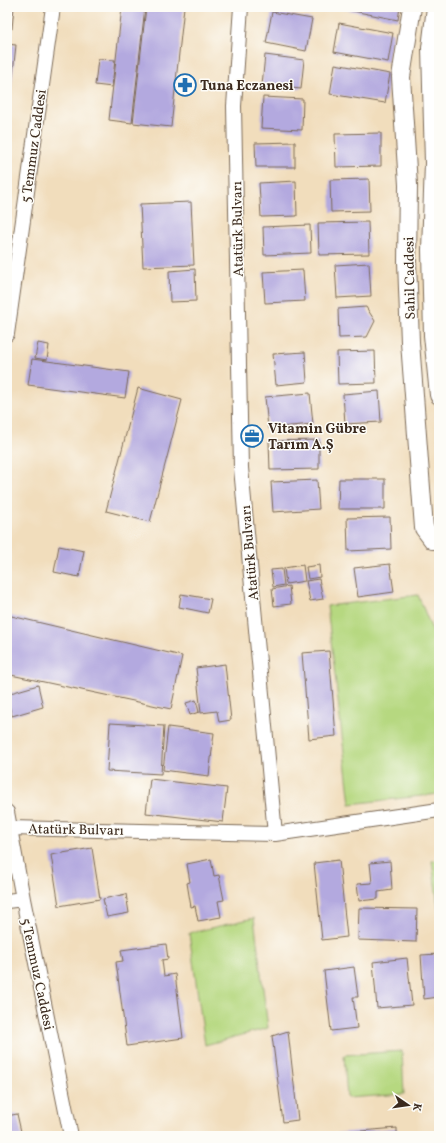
<svg xmlns="http://www.w3.org/2000/svg" width="446" height="1143" font-family="Vollkorn,serif">
	<rect width="100%" height="100%" fill="#fdfcf7"/>
	<filter id="ink" filterUnits="userSpaceOnUse"><feTurbulence type="fractalNoise" baseFrequency=".025" numOctaves="2"/><feDisplacementMap in="SourceGraphic" scale="8" xChannelSelector="R" yChannelSelector="G"/><feConvolveMatrix kernelMatrix="1 2 1 2 8 2 1 2 1" color-interpolation-filters="sRGB"/></filter>
	<filter id="wash" filterUnits="userSpaceOnUse"><feTurbulence type="fractalNoise" baseFrequency=".012" numOctaves="4" result="noise"/><feDisplacementMap in="SourceGraphic" scale="16" xChannelSelector="R" yChannelSelector="G"/><feGaussianBlur stdDeviation="0.9" result="paint"/><feColorMatrix in="noise" values="0 0 0 0 0 0 0 0 0 0 0 0 0 0 0 0 0 1.4 0 .05"/><feComposite in="paint" operator="in"/></filter>
	<g filter="url(#wash)">
		<rect width="100%" height="100%" fill="#f1ddbc"/>
		<path fill="#b6d880" stroke="#78814f" d="M418,595L439,647V794L350,804L327,606Z
			M439,860V915L432,861Z
			M254,918L268,1028L205,1045L189,933Z
			M402,1051L404,1094L347,1098L344,1055Z"/>
		<g id="blocks">
			<path fill="#b3a9df" d="M7,7H14L12,29H7Z
				M122,7H145L132,123L109,120Z
				M146,7H184L171,127L133,123Z
				M344,7H400L398,20L343,9Z
				M272,12L312,19L306,51L266,43Z
				M339,23L393,33L388,62L334,52Z
				M7,44L16,45L9,110H7Z
				M265,55L304,60L301,89L262,85Z
				M98,59L115,60L112,87L95,85Z
				M335,64L390,74L385,103L330,94Z
				M263,97L303,99L302,130L261,128Z
				M381,133V166L336,167L335,134Z
				M295,142V167H256L255,143Z
				M369,179L370,211L331,212L330,180Z
				M296,181L297,216L261,217L259,183Z
				M191,202L194,265L143,267L140,204Z
				M368,222L369,254L319,255L318,223Z
				M310,225L311,253L264,255L263,227Z
				M369,263L371,296L337,298L335,265Z
				M195,269L196,301L170,302L169,271Z
				M303,270L305,301L265,303L263,272Z
				M366,307L375,321L367,337L339,338L338,309Z
				M38,343L49,345L47,360L35,358Z
				M375,351L376,383L338,384L337,352Z
				M305,352L307,382L276,385L273,354Z
				M32,359L129,372L125,398L28,385Z
				M138,388L182,400L150,522L106,511Z
				M379,391L381,422L345,424L343,394Z
				M310,393L313,424L268,428L265,397Z
				M319,440V469L270,470L269,441Z
				M339,479H385V509H338Z
				M317,480L319,509L273,512L271,482Z
				M390,517L391,549L348,551L347,518Z
				M59,546L84,551L79,577L54,572Z
				M390,564L394,592L358,597L354,568Z
				M303,565L305,581L286,584L284,568Z
				M319,565L320,577L308,579L306,567Z
				M282,569L284,585L273,587L271,570Z
				M319,579L323,599L310,601L306,581Z
				M289,586L291,604L274,606L272,589Z
				M181,594L211,599L208,613L179,607Z
				M7,615L182,656L171,709L11,675L7,649Z
				M329,651L336,736L309,739L302,653Z
				M225,664L231,720L219,722L217,711L201,713L196,668Z
				M38,685L43,707L12,716L7,698V694Z
				M196,700L199,712L190,715L186,703Z
				M110,723L164,726L161,774L107,771Z
				M168,727L214,733L209,776L163,770Z
				M150,779L227,788L223,822L146,813Z
				M92,848L100,899L59,906L51,855Z
				M211,859L214,876L219,875L224,900L218,901L221,917L198,921L195,906L191,907L187,883L190,882L187,864Z
				M339,860L347,937L322,940L314,863Z
				M390,861L392,890L378,892V899L359,901L357,884L372,883L370,863Z
				M126,894L129,913L107,917L103,899Z
				M359,908L417,909L416,942L358,940Z
				M166,944L168,959L162,960L164,976L175,974L183,1038L127,1046L116,962L123,961L121,950Z
				M439,954V997L424,999L421,955Z
				M407,958L412,1005L377,1008L373,962Z
				M354,967L358,997H353L357,1028L331,1031L324,971Z
				M288,1031L298,1120L283,1122L272,1036Z
				M17,1114L22,1136H7V1116Z
				M397,1128V1136H338L337,1133Z"/>
		</g>
	</g>
	<g filter="url(#ink)">
		<use href="#blocks" fill-opacity="0" stroke="#7b6955" stroke-width="1"/>
		<g fill="none" stroke-linecap="round" stroke-linejoin="round">
			<g stroke="#7b6955" stroke-width="16">
				<path id="minor" d="M7,334L53,7
					M7,812L23,899L71,1136
					M10,828L275,834L241,468L234,106L241,7
					M275,834L439,810
					M7,901L23,899"/>
			</g>
			<g stroke="#7b6955" stroke-width="20">
				<path id="tertiary" d="M412,7L401,77L408,185L407,262L410,342L424,528L433,540H439
					M436,7L431,48L434,163L431,250L433,335L439,395"/>
			</g>
			<use href="#minor" stroke="#fff" stroke-width="14"/>
			<use href="#tertiary" stroke="#fff" stroke-width="18"/>
		</g>
	</g>
	<defs>
		<g id="pharmacy-ring" transform="scale(1.15)"><circle r="9.5" fill="#fdfcf7" stroke="#1f6fb2" stroke-width="1.5"/><path d="M-2-6h4v4h4v4h-4v4h-4v-4h-4v-4h4Z" fill="#1f6fb2"/></g>
		<g id="office-ring" transform="scale(1.15)"><circle r="9.5" fill="#fdfcf7" stroke="#1f6fb2" stroke-width="1.5"/><path d="M-6-3h4V-5.5h4V-3h4V5H-6ZM-1-4.5V-3h2v-1.5ZM-6 0V1H6V0Z" fill="#1f6fb2"/></g>
	</defs>
	<g fill-rule="evenodd">
		<use href="#pharmacy-ring" x="185" y="85"/>
		<use href="#office-ring" x="252" y="436"/>
	</g>
	<g text-anchor="middle" stroke-width="3" stroke-linejoin="round" paint-order="stroke">
		<g font-size="14" font-weight="bold" fill="#3b2a1e" stroke="#fdfcf7" text-anchor="start">
			<text x="200" y="90">Tuna Eczanesi</text>
			<text x="268" y="433">Vitamin Gübre<tspan x="268" dy="16">Tarım A.Ş</tspan></text>
		</g>
		<g font-size="14" fill="#3b2a1e" stroke="#fdfcf7">
			<text transform="translate(33 146) rotate(-82)" y="5">5 Temmuz Caddesi</text>
			<text transform="translate(237 229) rotate(-91)" y="5">Atatürk Bulvarı</text>
			<text transform="translate(409 278) rotate(-91)" y="5">Sahil Caddesi</text>
			<text transform="translate(249 553) rotate(-95)" y="5">Atatürk Bulvarı</text>
			<text transform="translate(76 829) rotate(1)" y="5">Atatürk Bulvarı</text>
			<text transform="translate(38 974) rotate(78)" y="5">5 Temmuz Caddesi</text>
		</g>
	</g>
	<rect width="446" height="1143" fill="none" stroke="#fdfcf7" stroke-width="24"/>
	<g transform="translate(408 1105) rotate(103)" stroke="#fdfcf7" stroke-width="3" paint-order="stroke">
	<path d="M0-3L7 15L0 10L-7 15Z" fill="#3b2a1e"/>
	<text y="-6" font-size="11" font-weight="bold" text-anchor="middle" fill="#3b2a1e">K</text>
	</g>
</svg>
